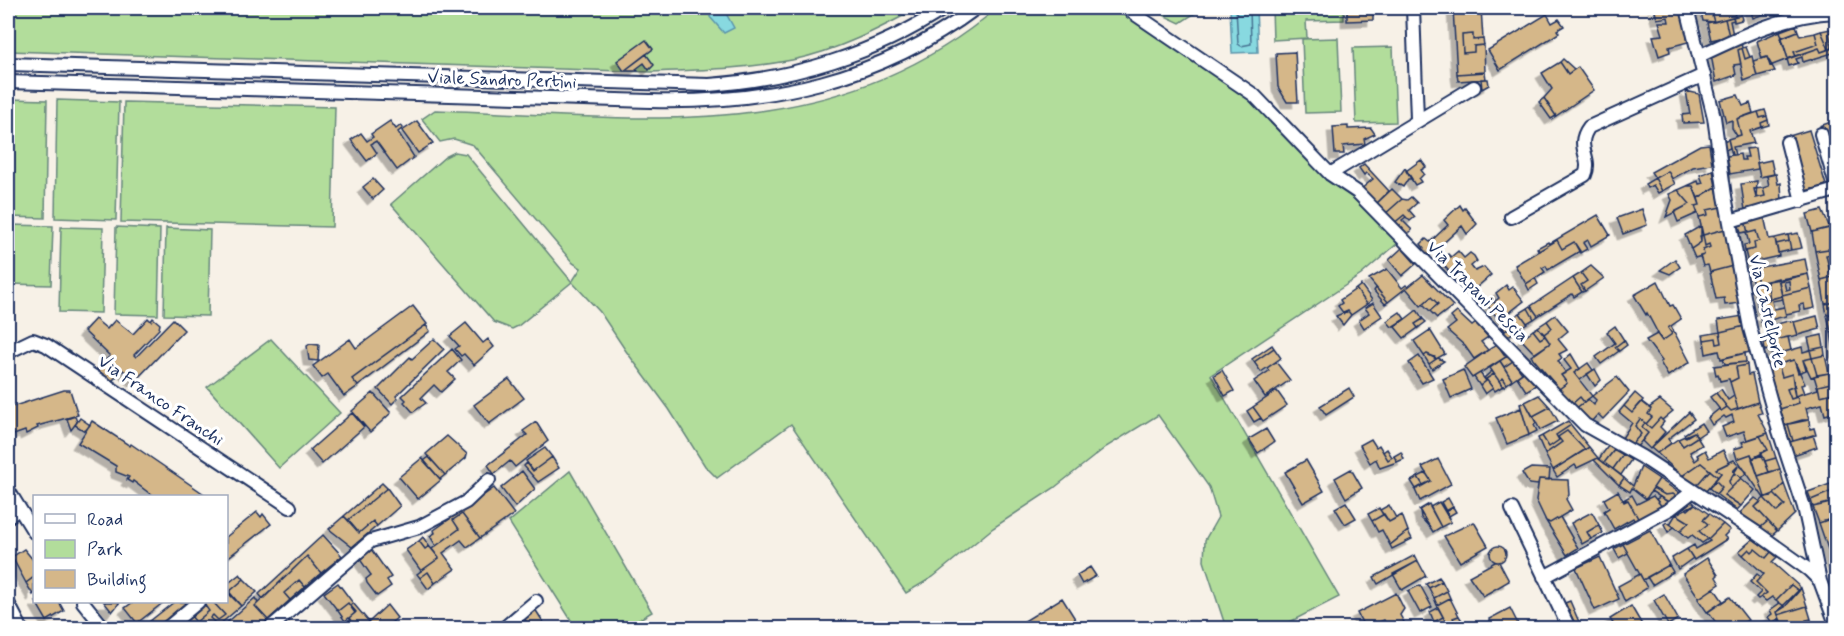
<svg xmlns="http://www.w3.org/2000/svg" width="1844" height="636" font-family="Mynerve,sans-serif">
	<defs>
		<filter id="shadow"><feDropShadow dx="-5.5" dy="5.5" stdDeviation="0" flood-color="#0004"/></filter>
	</defs>
	<rect width="100%" height="100%" fill="#f7f1e7"/>
	<filter id="ink" filterUnits="userSpaceOnUse"><feTurbulence type="fractalNoise" baseFrequency=".0167" numOctaves="2"/><feDisplacementMap in="SourceGraphic" scale="12" xChannelSelector="R" yChannelSelector="G"/><feConvolveMatrix kernelMatrix="1 2 1 2 8 2 1 2 1" color-interpolation-filters="sRGB"/></filter>
	<g filter="url(#ink)">
		<path fill="#b2dd9b" stroke="#66867c" stroke-width="1.5" d="M8,8H918C879,29 837,51 792,60C746,69 698,70 651,72L8,51Z
			M997,8H1115L1253,102L1325,178L1354,199L1398,243L1361,275L1211,375L1339,597L1278,628H1226L1204,561L1205,540L1218,517L1209,487L1158,415L1106,447L1054,488L993,528L933,577L906,593L791,424L717,478L705,466L669,409L626,351L600,312L572,282L518,326L512,329L494,322L391,204L445,157L455,152L466,154L572,282L581,268L573,263L473,145L454,139L440,142L422,119L435,110C636,117 831,149 997,8Z
			M1159,8H1203L1180,23L1165,16Z
			M1272,8H1344V20L1306,21L1307,38L1273,40Z
			M1338,38L1341,112L1305,113L1302,39Z
			M1393,47L1396,122L1356,123L1353,48Z
			M8,99L47,100L45,218L8,217Z
			M57,100L119,102L116,220L55,218Z
			M124,102L335,107L332,227L121,222Z
			M8,225L53,226L51,285L8,284Z
			M61,227L103,228L101,313L59,312Z
			M116,227L160,229L158,315L114,314Z
			M166,228L210,230L208,316L164,315Z
			M271,339L340,413L279,468L207,387Z
			M570,471L652,612L624,628H576L509,522Z"/>
		<path fill="#88d9e0" stroke="#5c95ac" stroke-width="1.5" d="M711,8L724,10L734,28L724,33L710,17Z
			M1230,8H1256L1258,52L1232,53Z"/>
		<g fill="none" stroke-linecap="round" stroke-linejoin="round">
			<path stroke="#477392" stroke-width="1.5" d="M1236,8L1238,44L1241,46L1251,44L1250,8"/>
		</g>
		<path fill="#d5b789" stroke="#1b2f5e" stroke-width="1.5" fill-rule="evenodd" filter="url(#shadow)" d="M1347,8H1373V20L1347,21Z
			M1468,8H1481L1483,39L1473,40V34L1462,35L1463,53L1474,52V46L1484,45L1485,72L1457,74L1453,9Z
			M1654,8H1681L1688,42L1669,47L1670,52L1659,56L1653,36L1663,35L1659,22H1669L1668,17L1657,19Z
			M1700,8H1710L1714,22L1703,21Z
			M1710,8H1733L1735,16L1714,22Z
			M1750,8H1780L1753,18Z
			M1547,14L1552,23L1559,19L1564,26L1557,30L1559,33L1500,70L1488,50Z
			M1741,15L1742,20L1734,22L1733,17Z
			M1733,17L1734,20L1730,21L1733,35L1729,36L1725,19Z
			M1725,19L1729,36L1711,40L1707,23Z
			M1796,25L1798,31L1782,37L1780,31Z
			M1835,28L1836,30L1829,33L1832,48L1829,49L1821,31Z
			M1835,28H1836V47L1832,48L1829,33L1836,30Z
			M1780,31L1788,59L1770,66L1767,57L1762,59L1757,41Z
			M1798,31L1800,36L1815,33L1818,44L1794,52L1796,56L1788,59L1781,38Z
			M1821,31L1829,49L1821,52L1819,48L1796,56L1794,52L1818,44L1815,33Z
			M1473,34V40L1483,39L1484,45L1474,46V52L1463,53L1462,35Z
			M646,40L653,49L624,71L617,61Z
			M1741,41L1742,48L1738,50L1741,64L1734,65L1736,75L1716,82L1711,55Z
			M1746,47L1750,57L1745,59L1742,48Z
			M1836,47V52L1803,62L1802,57L1796,59L1798,63L1789,66L1787,59L1819,48L1821,52Z
			M1742,48L1745,59L1752,56L1757,76L1744,81L1738,50Z
			M1295,52L1298,102H1287L1278,87L1276,53Z
			M646,54L654,65L649,70L644,63L636,69L638,71H624Z
			M1767,57L1775,71L1757,76L1753,61Z
			M1563,59L1574,69L1568,74L1560,62Z
			M1560,62L1568,74L1578,67L1594,90L1556,116L1544,98L1552,89L1542,73Z
			M1485,72L1486,79L1458,81L1457,74Z
			M1481,79H1488L1489,85L1482,89Z
			M1686,91L1699,94L1704,122L1683,123L1682,115L1690,114Z
			M1738,95L1743,106L1750,103L1753,113L1737,119L1741,135L1737,136L1732,128V120L1726,122L1720,100Z
			M1544,98L1556,116L1551,119L1539,102Z
			M1765,110L1767,116L1760,118L1758,112Z
			M1758,112L1760,118L1767,116L1768,120L1761,123L1762,127L1750,131L1754,143L1733,147L1735,155H1732L1728,139L1741,135L1737,119Z
			M1768,120L1769,125L1762,127L1761,123Z
			M1836,120V175L1820,126Z
			M390,121L396,129L401,125L403,128L398,132L414,157L397,170L376,141L371,144L377,153L367,161L351,140L361,133L367,141L373,137L371,134Z
			M417,121L433,143L418,153L402,131Z
			M1348,126V129L1371,128L1375,134L1364,139L1365,144L1343,146L1344,154H1335L1333,127Z
			M1809,130L1826,185L1802,192L1786,137Z
			M1728,139L1730,148L1725,150L1723,141Z
			M1709,144L1712,164L1693,167L1672,179L1668,171L1655,178L1651,172L1700,145Z
			M1755,148L1758,169L1730,174L1727,156L1740,154L1741,160H1745L1744,157H1748L1746,149Z
			M1421,160L1426,167L1421,170L1424,174L1419,179L1421,182L1415,185L1406,171Z
			M1771,160L1774,174L1760,177L1757,163Z
			M1364,164L1389,191L1375,205L1360,190L1373,179L1366,173L1364,175L1359,168Z
			M1405,168L1412,179H1408L1403,187L1395,182Z
			M1713,170L1716,187L1698,198L1693,186H1687L1698,181L1699,184L1703,183L1700,175Z
			M1668,171L1675,184L1662,191L1655,178Z
			M1776,174L1778,184L1781,183L1782,202L1745,210L1741,184L1757,181L1756,198L1765,196L1763,188L1769,186L1767,176Z
			M1655,178L1662,191L1658,193L1653,185L1647,188L1645,184Z
			M373,179L383,190L373,199L363,187Z
			M1687,186H1693L1700,205L1695,206L1698,213L1678,222L1674,212L1690,204L1678,190Z
			M1716,187L1721,207L1707,210L1708,215L1699,217L1695,206L1700,205L1698,198Z
			M1763,188L1765,196L1756,198L1754,189Z
			M1392,189L1402,199L1384,215L1375,205Z
			M1678,190L1690,204L1666,217L1672,200L1669,194Z
			M1411,197L1417,203L1409,210L1415,217L1410,221L1404,215L1393,224L1384,215L1402,199L1407,200Z
			M1460,205L1463,210L1465,208L1477,224L1467,234L1462,226L1426,259L1420,252L1424,248L1421,244L1426,239L1430,242L1448,225L1444,220Z
			M1721,207L1725,229L1703,235L1699,217L1708,215L1707,210Z
			M1642,209L1647,225L1623,234L1617,218Z
			M1822,210L1830,228L1812,232L1807,214Z
			M1404,215L1406,217L1402,220L1412,230L1405,237L1393,224Z
			M1598,215L1610,235L1591,246L1588,240L1583,243L1587,249L1580,253L1574,242L1562,249L1557,240L1539,251L1537,248L1548,242L1549,244Z
			M1764,216L1769,239L1775,238L1779,256L1748,263L1745,251L1755,249L1754,242L1759,241L1756,231L1748,233L1745,220Z
			M1745,220L1748,233L1756,231L1759,241L1754,242L1755,249L1745,251L1744,245L1749,244L1746,232L1741,233L1738,222Z
			M1701,226V242L1691,249L1685,235Z
			M1836,226V230H1832L1835,248L1815,251L1812,232Z
			M1725,229L1733,266L1710,272L1708,265L1703,266L1700,256L1704,255L1703,250L1710,247L1709,244L1705,246L1703,235Z
			M1836,229V253L1826,255L1830,272L1834,271L1836,276L1821,280L1815,251L1835,248L1832,230Z
			M1798,233L1802,248L1791,250L1788,235Z
			M1703,235L1705,246L1709,244L1710,247L1703,250L1704,255L1695,258L1691,249L1701,242L1700,236Z
			M1788,235L1789,241L1776,244L1775,238Z
			M1557,240L1562,249L1574,242L1580,251L1548,270L1546,266L1542,268L1545,272L1526,284L1515,265Z
			M1789,241L1791,250L1778,253L1776,244Z
			M1402,248L1416,264L1402,276L1389,260Z
			M1458,251L1464,258L1470,253L1474,256L1477,261L1471,266L1475,271L1484,267L1491,275L1469,294L1440,261L1448,254L1451,257Z
			M1836,253V259L1832,261L1834,271L1830,272L1826,255Z
			M1675,259L1680,267L1670,274L1660,270Z
			M1805,259L1808,274L1758,283L1755,268Z
			M1836,259V271H1834L1832,261Z
			M1591,266L1604,278L1585,291L1581,285L1587,281L1581,273Z
			M1733,266L1740,303L1725,305L1724,298L1716,299L1710,272Z
			M1755,268L1758,283L1753,284L1749,269Z
			M1387,269L1402,288L1406,285L1408,287L1423,275L1453,306L1437,318L1430,311L1438,304L1431,297L1421,306L1406,288L1388,302L1369,279Z
			M1834,271H1836V302L1825,304L1821,280L1836,276Z
			M1581,273L1587,281L1581,285L1585,291L1582,292L1573,278Z
			M1808,274L1811,288L1782,295L1779,281ZM1789,281L1790,289L1786,290L1784,282Z
			M1535,278L1538,284L1529,290L1526,284Z
			M1573,278L1582,292L1574,297L1572,294L1538,316L1531,306Z
			M1778,278L1782,296L1770,299L1767,281Z
			M1658,281L1670,306L1673,305L1681,319L1668,328L1672,334L1662,341L1647,313L1646,315L1634,295Z
			M1767,281L1770,299L1757,303L1753,284Z
			M1361,285L1372,300L1367,304L1356,289Z
			M1506,285L1509,290L1513,287L1524,301L1505,316L1494,302L1499,298L1496,293Z
			M1376,288L1388,302L1385,304L1374,291Z
			M1811,288L1815,308L1805,310L1804,304L1799,305L1800,311L1786,314L1782,295Z
			M1356,289L1367,304L1351,315L1348,311L1344,314L1338,306L1342,303L1340,300Z
			M1782,296L1783,299L1772,301L1774,309L1784,307L1786,316L1761,322L1760,316L1767,315L1765,309L1758,310L1757,303Z
			M1431,297L1438,304L1430,311L1423,304Z
			M1494,302L1505,316L1500,321L1488,306Z
			M1836,302V313L1827,315L1825,304Z
			M1373,303L1382,316L1364,328L1359,320L1369,313L1365,308Z
			M413,306L427,324L352,379L358,386L344,396L328,374L322,378L313,366L350,339L356,348Z
			M1531,306L1538,316L1534,319L1528,308Z
			M1528,308L1534,319L1527,323L1520,313Z
			M1417,310L1423,319L1415,324L1418,328L1404,338L1395,327Z
			M1348,311L1351,315L1343,325L1336,316Z
			M1400,312L1405,319L1392,327L1387,321Z
			M1457,312L1472,326L1476,323L1488,337L1481,342L1488,350L1474,359L1465,346L1447,330L1456,323L1451,317Z
			M1520,313L1527,323L1518,329L1514,324L1505,331L1502,325Z
			M1836,313V331L1831,332L1827,315Z
			M1555,315L1568,331L1558,339L1567,350L1559,354L1562,358L1558,361L1566,373L1561,375L1567,383L1559,389L1531,356L1550,343L1544,334L1552,328L1547,321Z
			M1743,316L1745,326L1720,332L1718,320Z
			M1817,316L1820,329L1798,335L1794,322Z
			M148,318L151,321L153,318L160,324L159,329L134,355L136,357L173,319L184,330L135,381L123,370L111,382L97,369L110,356L84,331L95,319L107,329L115,320L133,334Z
			M1423,319L1426,322L1418,328L1415,324Z
			M1547,321L1552,328L1544,334L1538,327Z
			M1788,321L1794,322L1798,335L1774,340L1770,326Z
			M466,323L483,343L488,339L494,347L474,365L464,354L461,356L455,349L459,346L450,336Z
			M1514,324L1518,329L1507,337L1500,326L1505,331Z
			M426,325L430,331L358,386L352,379Z
			M1615,326L1624,340L1615,347L1619,351L1601,364L1596,357L1615,343L1607,332Z
			M1671,326L1690,362L1668,376L1660,362L1662,361L1646,340L1657,334L1662,341L1672,334L1668,328Z
			M1745,326L1750,352L1721,359L1719,351L1706,354L1704,340L1716,338L1717,344L1722,343L1720,332Z
			M1538,327L1545,336L1540,339L1533,330Z
			M1430,330L1445,354L1436,359L1427,354L1424,356L1414,341Z
			M1533,330L1540,339L1545,336L1550,343L1535,354L1521,339Z
			M1836,331V352L1834,353L1831,332Z
			M1720,332L1722,343L1717,344L1716,338L1704,340L1703,335Z
			M1822,335L1824,347L1811,350L1808,338Z
			M1788,337L1791,350L1777,354L1774,340Z
			M434,339L444,349L396,396L398,398L392,404L378,389L410,357L412,359Z
			M1624,340L1627,345L1619,351L1615,347Z
			M1774,340L1777,354L1802,347L1803,352L1810,350L1812,358L1803,360L1806,370L1798,373L1794,360L1775,365L1771,349L1765,351L1764,343Z
			M310,344L319,345L318,361L309,360L307,346Z
			M1497,344L1506,357L1472,378L1464,367Z
			M1272,345L1274,348L1254,362L1252,359Z
			M1824,347L1825,355L1812,358L1810,350Z
			M1274,348L1281,358L1261,372L1254,362Z
			M452,349L461,360L448,372L455,379L441,392L434,385L421,398L426,403L413,412L404,402L406,400L402,396Z
			M1745,353L1746,362L1725,364L1723,358Z
			M1427,354L1435,357L1436,359L1429,364L1424,356Z
			M1571,354L1580,369L1574,373L1592,396L1584,402L1580,397L1572,404L1559,389L1567,383L1561,375L1571,369L1564,360Z
			M1509,355L1513,361L1504,367L1500,361Z
			M1825,355L1829,373L1817,375L1812,358Z
			M1419,356L1433,378L1422,383L1409,363Z
			M1438,358L1444,361L1432,369L1429,364Z
			M1812,358L1817,375L1811,377L1803,360Z
			M1794,360L1805,384L1801,385L1804,393L1795,396L1792,374L1782,377L1778,364Z
			M1500,361L1512,380L1507,384L1503,378L1499,381L1490,368Z
			M1513,361L1522,373L1512,380L1504,367Z
			M1276,362L1290,380L1265,397L1254,381L1269,371L1267,368Z
			M1746,362L1747,365L1736,367L1738,378L1730,382L1729,379L1720,381L1718,374L1716,375L1714,366Z
			M1588,363L1593,370L1580,380L1574,373Z
			M1778,364L1782,377L1792,374L1795,386L1787,389L1791,399L1797,397L1799,403L1780,409L1768,367Z
			M1747,365L1748,375L1752,374L1758,402L1738,409L1730,382L1738,378L1736,367Z
			M1595,369L1601,380L1595,386L1587,374Z
			M1222,370L1234,391L1225,396L1214,375Z
			M1463,370L1471,389L1451,398L1443,379Z
			M1492,371L1494,374L1486,379L1493,388L1485,394L1480,386L1486,381L1484,378Z
			M1524,372L1536,385L1526,391L1517,377Z
			M1480,373L1486,381L1480,386L1474,377Z
			M1829,373L1831,383L1818,386L1820,396L1833,393L1836,412L1825,415L1822,404L1806,408L1809,420L1785,425L1780,409L1799,403L1797,397L1791,399L1787,389L1793,387L1795,396L1818,389L1814,376Z
			M1494,374L1503,386L1495,391L1486,379Z
			M1617,377L1629,392L1603,419L1598,414L1591,422L1575,409L1588,399L1594,405L1596,400L1592,396Z
			M1503,378L1507,384L1503,387L1499,381Z
			M509,379L524,398L489,424L474,405Z
			M1831,383L1833,393L1820,396L1818,386Z
			M1349,388L1354,397L1326,415L1320,406Z
			M1721,389L1728,400L1734,396L1738,409L1731,411L1727,407L1716,393Z
			M64,390H70L78,415L37,426L38,428L26,434L25,431L8,437V408Z
			M1277,391L1287,405L1263,421L1253,407Z
			M373,393L391,413L370,432L352,411Z
			M1635,393L1643,400L1632,413L1624,406Z
			M1716,393L1727,407L1721,411L1710,397Z
			M1539,395L1550,407L1533,416L1525,402Z
			M1580,397L1584,402L1575,409L1572,404Z
			M1660,400L1673,411L1662,420L1660,418L1651,428L1646,424L1652,417L1648,414L1651,409L1649,408Z
			M1525,402L1536,423L1534,425L1537,431L1529,435L1520,404Z
			M1642,402L1651,409L1648,414L1652,417L1646,424L1651,428L1660,418L1664,422L1660,427L1665,432L1650,449L1642,441L1648,433L1642,428L1645,423L1640,419L1635,426L1641,434L1632,444L1622,438L1632,423L1619,412L1624,406L1632,413Z
			M1758,402L1762,413L1758,414L1768,433L1747,440L1744,431L1726,437L1722,427L1734,422L1732,415L1726,418L1724,416L1712,425L1708,418L1719,409L1721,411L1727,407L1731,411Z
			M1253,407L1261,418L1254,422L1247,411Z
			M1550,407L1558,421L1540,430L1533,416Z
			M1521,408L1529,435L1507,444L1496,418Z
			M1689,412L1694,419L1668,439L1671,443L1657,453L1651,448Z
			M352,413L364,427L322,464L310,450Z
			M75,416L77,422L71,430L67,419Z
			M80,418L90,425L85,431L75,425Z
			M1640,419L1645,423L1642,428L1648,433L1636,448L1632,444L1641,434L1635,426Z
			M1802,420H1809L1810,429L1814,428L1816,435L1793,441L1788,424Z
			M92,421L130,446L131,444L207,496H153L133,481L132,483L127,480L129,477L116,472V466L78,443Z
			M1568,421L1571,425L1556,435L1559,440L1549,447L1542,436Z
			M536,422L548,441L515,467L510,461L494,474L488,465L527,435L523,431Z
			M1701,423L1706,431L1697,437L1694,432L1686,437L1684,434Z
			M1788,424L1793,441L1790,442L1785,425Z
			M1571,425L1589,447L1585,450L1567,431L1558,437L1562,442L1545,454L1538,438L1542,436L1549,447L1559,440L1556,435Z
			M1266,429L1274,442L1258,453L1249,439Z
			M1567,431L1585,450L1553,470L1545,454L1562,442L1558,437Z
			M1694,432L1697,437L1683,446L1678,439Z
			M1768,433L1776,458L1765,461L1761,452L1768,450L1760,436Z
			M1813,435L1817,447L1793,455L1790,442Z
			M447,436L467,454L466,458L445,475L426,454Z
			M1760,436L1768,450L1753,458L1751,454L1737,459L1734,449L1744,446L1742,442Z
			M1697,437L1702,445L1690,452L1695,461L1699,458L1697,455L1705,450L1709,458L1723,450L1729,463L1716,469L1721,473L1718,477L1701,463L1682,476L1657,453L1678,439L1683,446Z
			M1371,439L1376,447L1379,445L1388,460L1394,456L1397,462L1380,468L1376,459L1370,463L1360,445Z
			M1608,446L1614,450L1604,463L1599,459Z
			M1589,447L1598,458L1577,468L1575,465L1557,477L1553,470Z
			M545,448L552,457L533,471L526,461Z
			M1387,449L1392,457L1388,460L1383,452Z
			M1615,449L1623,455L1613,469L1604,463Z
			M1401,452L1404,459L1397,462L1394,456Z
			M1751,454L1765,497L1764,498L1737,459Z
			M1623,455L1631,460L1621,475L1613,469Z
			M1762,455L1769,472L1758,476L1752,459Z
			M429,457L445,475L440,479L424,461Z
			M552,457L559,468L538,482L524,466L527,463L533,471Z
			M422,458L441,480L418,499L399,477Z
			M1598,458L1624,478L1619,485L1594,460Z
			M1776,458L1780,469L1769,472L1765,461Z
			M1438,459L1451,484L1420,501L1415,490L1431,481L1422,467Z
			M1306,460L1324,491L1303,503L1285,472Z
			M1734,460L1739,465L1729,481L1731,488L1724,495L1741,506L1737,510L1716,494L1722,487L1715,480L1721,473L1716,469Z
			M1701,463L1710,470L1696,486L1682,476Z
			M1739,465L1747,472L1741,478L1733,471Z
			M1641,467L1659,479L1646,499L1632,488L1630,492L1619,485L1624,478L1633,486Z
			M1531,468L1550,469L1549,480L1539,479L1538,485L1529,484L1522,473Z
			M1351,469L1362,488L1346,498L1335,478Z
			M1780,469L1784,484L1772,496L1765,497L1758,476Z
			M1710,470L1718,477L1705,492L1696,486Z
			M522,471L535,489L515,507L501,488Z
			M1426,473L1431,481L1423,485L1418,477Z
			M1735,473L1741,478L1731,488L1729,481Z
			M1418,477L1423,485L1416,489L1411,481Z
			M1741,478L1755,490L1741,506L1724,495Z
			M1539,479L1568,480L1569,495L1566,499L1572,510L1550,523L1546,521L1536,500Z
			M1659,479L1683,495L1679,498L1673,494L1665,495L1653,488Z
			M1716,481L1722,487L1716,494L1709,488Z
			M1836,482V501L1813,507L1811,500L1835,490L1833,483Z
			M382,483L387,488L348,520L344,516Z
			M1833,483L1835,490L1811,500L1808,492Z
			M1784,484L1795,514L1777,531L1755,507L1764,498L1777,512L1785,505L1774,494Z
			M387,488L400,506L377,526L373,521L359,533L348,520Z
			M494,488L514,514L480,538L462,514L453,520L459,529L436,546L430,536L435,533L434,530Z
			M1653,488L1665,495L1673,494L1679,498L1671,504L1651,491Z
			M1618,491L1624,502L1628,500L1640,522L1636,524L1633,518L1614,529L1604,511L1609,508L1604,499Z
			M1774,494L1785,505L1777,512L1764,498Z
			M1632,495L1637,504L1653,496L1664,509L1640,522L1628,500H1623Z
			M1660,497L1669,502L1662,507L1656,499Z
			M1448,498L1453,507L1446,511L1441,502Z
			M1755,498L1761,502L1755,507L1768,521L1760,528L1740,513Z
			M1692,501L1695,504L1688,510L1684,507Z
			M1346,502L1356,518L1345,524L1335,508Z
			M1439,502L1451,522L1441,527L1430,507Z
			M1835,502L1836,517L1819,523L1813,507Z
			M1429,504L1441,527L1433,532L1419,510Z
			M1695,504L1709,514L1703,520L1708,524L1699,531L1708,539L1702,543L1692,535L1688,538L1680,531L1689,522L1676,514Z
			M1389,505L1396,518L1389,522L1380,510Z
			M1453,507L1456,512L1449,516L1446,511Z
			M1379,508L1383,515L1372,521L1368,514Z
			M1420,511L1427,523L1432,530L1421,518Z
			M257,512L261,517L263,514L271,524L226,559V537Z
			M1592,512L1599,525L1587,532L1591,539L1582,544L1571,523Z
			M462,514L480,538L467,547L461,540L443,553L455,569L435,583L428,572L420,578L417,574L439,558L432,549L459,529L453,520Z
			M1384,514L1389,522L1402,515L1408,531L1390,545L1382,530L1378,532L1372,521Z
			M1676,514L1689,522L1680,531L1670,524Z
			M1709,514L1723,524L1708,539L1699,531L1708,524L1703,520Z
			M344,516L359,533L373,521L377,526L352,547L329,529Z
			M1560,517L1578,548L1567,555L1546,521L1550,523Z
			M1836,517V557L1831,558L1819,523Z
			M1768,521L1777,531L1771,536L1760,528Z
			M1474,522L1488,546L1460,562L1444,536Z
			M1667,522L1674,527L1668,532L1664,524Z
			M1723,524L1730,530L1724,536L1727,539L1694,560L1687,549L1694,545L1696,549L1710,541L1708,539Z
			M1599,525L1603,533L1591,539L1587,532Z
			M1650,530L1669,565L1643,580L1623,544Z
			M1408,531L1412,539L1392,549L1390,545Z
			M323,535L342,556L321,573L307,556L263,599L259,594Z
			M423,537L429,546L425,549L419,541Z
			M1753,539L1771,552L1766,558L1755,549L1752,552L1749,549L1743,555L1739,551Z
			M419,541L425,549L429,546L439,558L421,571L406,550Z
			M1623,544L1628,553L1619,558L1614,549Z
			M1490 554a8 8 0 1 1 16 0a8 8 0 1 1-16 0Z
			M24,549L34,561V577L26,583L12,557Z
			M371,549L391,577L387,580L391,586L377,596L367,583L366,579L371,575L359,558Z
			M1687,549L1693,558L1678,569L1672,558Z
			M1749,549L1752,552L1755,549L1766,558L1771,552L1777,557L1772,562L1801,588L1799,591L1791,585L1776,600L1772,597L1766,601L1761,597L1767,593L1756,582L1764,574L1743,555Z
			M1415,555L1418,561L1378,584L1374,577Z
			M307,556L321,573L305,587L299,580L296,583L284,593L290,600L268,620L255,606Z
			M1600,557L1619,599L1595,610L1576,568Z
			M1836,557V570L1831,558Z
			M1707,558L1718,575L1716,577L1720,584L1699,598L1683,574Z
			M1418,561L1426,576L1402,590L1393,574Z
			M1495,562H1499L1509,581L1483,596L1469,576Z
			M1669,565L1673,572L1652,585L1647,577Z
			M1090,567L1096,576L1082,584L1077,575Z
			M428,572L435,583L428,589L420,578Z
			M240,574L244,579L230,591L226,585Z
			M1640,574L1647,588L1625,602L1618,586Z
			M1757,574L1761,577L1756,582L1767,593L1758,599L1756,597L1761,592L1750,582Z
			M34,577V594L33,595L26,583Z
			M1439,577L1442,581L1429,588L1426,584Z
			M244,579L257,592L241,606L228,593Z
			M299,580L305,587L290,600L284,593Z
			M1442,581L1447,591L1434,598L1429,588Z
			M338,583L353,603L350,605L355,613L348,603L338,611L324,593Z
			M1420,585L1432,607L1420,613L1408,591Z
			M1791,585L1799,591L1785,607L1776,600Z
			M226,588L241,606L218,626L210,618L213,615L218,620L225,615L213,602H226Z
			M1714,588L1723,601L1707,612L1698,599Z
			M1801,588L1807,606L1778,615L1777,612Z
			M1447,591L1450,598L1437,605L1434,598Z
			M1396,593L1404,609L1400,615L1405,624L1388,628L1384,620L1365,628L1357,613Z
			M1664,594L1678,619L1668,625L1654,600Z
			M1730,597L1748,620L1735,628H1720L1708,612Z
			M255,598L258,603L255,606L268,620L258,628H221Z
			M1062,598L1079,625L1074,628H1013Z
			M1450,598L1459,616L1453,618L1457,626L1463,622L1466,627L1463,628H1449L1437,605Z
			M1570,601L1579,622L1575,624L1565,603Z
			M36,602H59L64,611L47,621Z
			M104,602H120L112,612Z
			M133,602H164L137,623L125,608Z
			M174,602H187L170,617L172,620L161,628H157L150,621Z
			M207,602H213L225,615L218,620L213,615L210,618L218,626L216,628H191L193,627L185,619L190,615L196,622L209,611L204,604Z
			M348,603L355,613L345,621L338,611Z
			M353,603L369,622L387,605L397,618L385,628H357L349,618L356,612L350,605Z
			M1780,603L1785,607L1777,612L1784,628L1778,619L1772,623L1768,617L1772,614L1770,610Z
			M204,604L209,611L196,622L190,615Z
			M1631,606L1644,628H1616L1610,619Z
			M1807,606L1811,619L1806,620L1808,626L1784,628L1778,615Z
			M1438,608L1443,617L1434,622L1430,612Z
			M1510,608L1519,626L1494,628L1489,619Z
			M535,609L544,623L531,628L523,617Z
			M1459,616L1463,622L1457,626L1453,618Z
			M1443,617L1449,628H1432L1430,624Z
			M185,619L193,627L191,628H174Z
			M1811,619L1814,628H1803L1808,626L1806,620Z
			M120,622L126,628H113L116,626Z
			M1485,623L1487,628H1477V627Z"/>
		<g fill="none" stroke-linecap="round" stroke-linejoin="round">
			<g stroke="#1b2f5e" stroke-width="16">
				<path id="street" d="M1126,8L1254,95L1330,174L1357,192L1585,425L1642,457L1757,533L1809,570L1820,581
					M1413,8L1417,119
					M1687,8L1714,117L1725,196L1750,328L1779,431L1804,507L1820,581L1836,624
					M1699,56C1743,35 1787,14 1836,12
					M8,64L709,85C793,79 875,54 945,8
					M8,82L650,101C769,104 880,80 976,8
					M1821,134L1836,185
					M1787,142L1802,201
					M1330,174L1474,87
					M1511,217L1585,175C1593,157 1574,147 1589,127L1704,75
					M1730,221L1836,190
					M8,352L33,340L46,345L290,507
					M8,490L34,532
					M1512,509L1569,628
					M8,517L19,508
					M1544,577L1670,509L1692,492
					M83,602L104,628
					M8,603L21,628
					M167,628L198,602
					M270,628L371,541L419,527L466,502L489,480
					M504,628L536,601"/>
			</g>
			<use href="#street" stroke="#fff" stroke-width="12"/>
		</g>
	</g>
	<g text-anchor="middle" stroke-width="6" stroke-linejoin="round" paint-order="stroke">
		<g font-size="18" fill="#1b2f5e" stroke="#fff">
			<text transform="translate(502 79) rotate(2)" y="6">Viale Sandro Pertini</text>
			<text transform="translate(1478 291) rotate(45)" y="6">Via Trapani Pescia</text>
			<text transform="translate(1768 311) rotate(77)" y="6">Via Castelforte</text>
			<text transform="translate(161 400) rotate(34)" y="6">Via Franco Franchi</text>
		</g>
	</g>
	<rect width="1844" height="636" fill="none" stroke="#fff" stroke-width="30"/>
	<rect x="15" y="15" width="1814" height="606" fill="none" stroke="#1b2f5e" stroke-width="2" filter="url(#ink)"/>
	<rect x="33" y="495" width="195" height="108" fill="#ffffff" stroke="#a4acbf" stroke-width="1.5"/>
	<rect x="45" y="514" width="30" height="9" fill="#ffffff" stroke="#a4acbf" stroke-width="1.5"/>
	<text x="87" y="525" font-size="18" fill="#1b2f5e">Road</text>
	<rect x="45" y="540" width="30" height="18" fill="#b2dd9b" stroke="#a4acbf" stroke-width="1.5"/>
	<text x="87" y="555" font-size="18" fill="#1b2f5e">Park</text>
	<rect x="45" y="570" width="30" height="18" fill="#d5b789" stroke="#a4acbf" stroke-width="1.5"/>
	<text x="87" y="585" font-size="18" fill="#1b2f5e">Building</text>
</svg>
